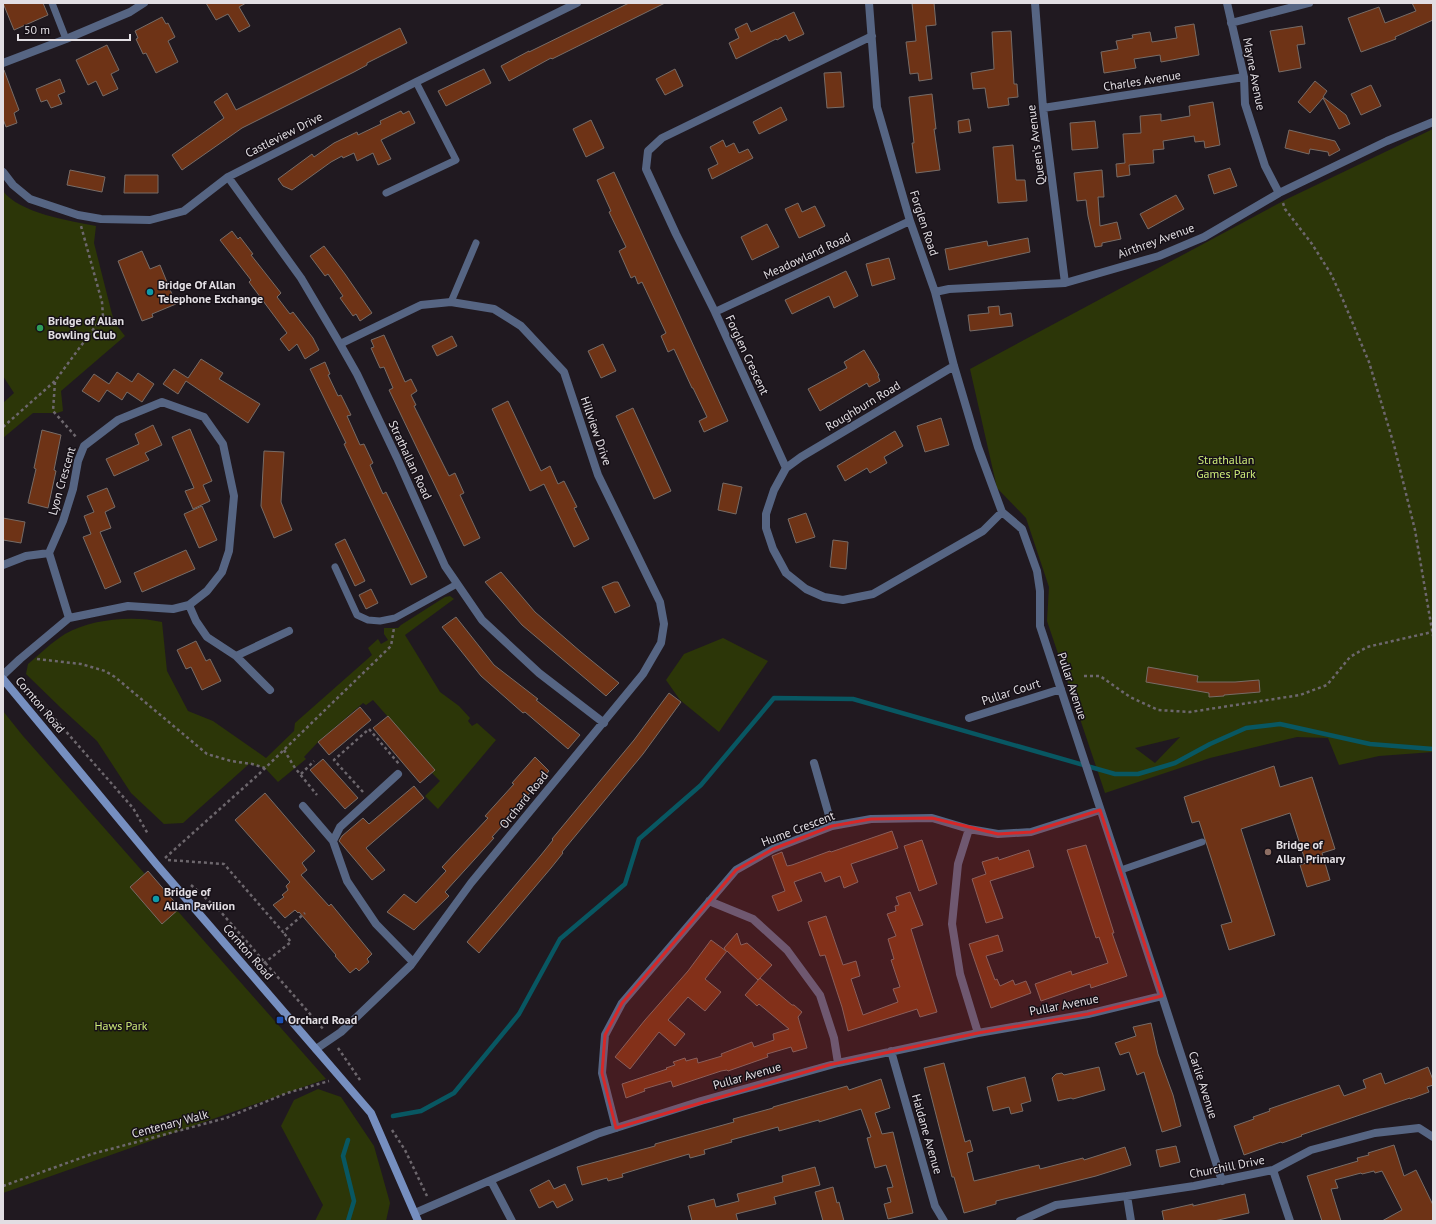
<svg xmlns="http://www.w3.org/2000/svg" width="1436" height="1224" font-family="'PT Sans',sans-serif">
	<rect width="100%" height="100%" fill="#201920"/>
	<path fill="#2c3608" fill-rule="evenodd" d="M1433,129V752L1379,756L1339,765L1328,738L1297,737L1210,758L1105,793L1047,621L1049,587L1026,518L997,488L970,369L1287,199ZM1180,737L1155,763L1135,748Z
		M3,191C19,213 70,221 96,226L94,243L114,322L125,336L61,391L63,411L57,413H33L3,438V403L14,393L3,376Z
		M450,596L454,599L405,635L440,692L459,706L470,718L468,721L472,726L477,723L496,740L438,809L425,796L440,781L432,773L435,770L373,700L366,705L363,703L318,742L304,757L306,759L278,782L265,768L249,764L183,823L164,824L131,793L97,741L61,708L26,674L28,664C40,654 52,642 65,634C90,619 133,615 162,622L167,671L188,711L213,721L266,758L294,731L295,723L372,655L368,648L378,639L381,644L388,640L384,634V628H398L401,625L445,597Z
		M723,638L768,661L719,732L680,700L666,680L684,654Z
		M3,711L23,736L326,1079L3,1193Z
		M318,1089L341,1097L374,1146L390,1203L386,1221H315L323,1205L281,1126L294,1100Z"/>
	<g fill="none" stroke-linecap="round" stroke-linejoin="round">
		<path stroke="#085762" stroke-width="4.5" d="M393,1116L421,1111L454,1093L519,1014L560,939L625,884L639,839L701,785L774,698L853,699L1115,774H1138L1175,763L1210,744L1246,728L1280,724L1370,744L1433,749
			M348,1140L343,1156L354,1201L348,1221"/>
	</g>
	<path fill="#6e3316" stroke="#776c67" d="M3,3H43L48,15L14,30Z
		M206,3H246L239,7L250,26L239,32L228,14L216,20Z
		M629,3H665L552,59L551,58L509,81L501,66L529,51V52Z
		M912,3H934L936,25L926,26L932,79L919,81L918,73L910,74L906,42L916,41Z
		M1412,3H1433V20L1395,37L1396,39L1361,52L1348,18L1379,7L1385,23L1416,11Z
		M794,12L804,34L789,41L786,35L777,40L776,39L736,59L729,43L739,38L735,29L747,23L751,32Z
		M162,17L166,24L168,23L175,37L168,41L178,62L156,73L146,53L143,54L136,39L138,38L135,31Z
		M1194,24L1199,55L1161,62L1160,55L1134,59L1136,68L1104,73L1101,52L1118,49L1116,41L1133,38L1132,35L1150,32L1152,42L1177,38L1175,27Z
		M1302,26L1305,44L1297,45L1301,68L1279,72L1270,31Z
		M400,28L407,43L367,63V65L354,72L242,128L182,170L172,155L224,118L214,102L227,93L236,110Z
		M1011,31L1014,84H1017L1018,97L1008,98L1009,105L988,108L985,88L973,89L971,73L994,69L992,32Z
		M107,45L119,70L111,74L118,89L103,96L96,81L88,85L76,60Z
		M484,69L491,83L446,106L438,91Z
		M675,69L683,86L665,95L656,79Z
		M4,70L19,110L14,113L17,123L6,127L3,119V71Z
		M841,72L844,107L827,108L824,73Z
		M60,79L65,92L58,95L62,104L51,108L47,100L41,102L36,89Z
		M1315,81L1327,91L1323,97L1346,115L1350,124L1339,129L1323,98L1310,113L1298,102Z
		M1371,85L1381,106L1361,115L1351,94Z
		M932,94L936,129H934L940,170L916,173L912,143H914L909,97Z
		M1213,102L1220,145L1205,148L1204,141L1195,142L1194,136L1163,141L1164,149L1153,150L1154,163L1129,165L1130,175L1117,177L1116,164L1125,163L1123,134L1141,133L1140,116L1161,114V121L1190,116L1189,106Z
		M781,107L787,120L759,134L753,122Z
		M401,111L403,114L409,111L415,123L381,140L391,159L378,165L373,153L357,161L354,153L343,158L342,156L331,162L292,190L283,186L278,179L312,154L314,157L334,143L357,132L358,135L381,124L380,121Z
		M969,119L971,131L959,133L958,121Z
		M591,120L604,148L586,157L573,129Z
		M1095,121L1098,148L1072,150L1070,123Z
		M1289,130L1335,141L1340,150L1329,156L1328,152L1310,149L1309,154L1285,148Z
		M723,140L726,147L734,143L739,153L748,149L753,158L712,179L708,169L718,164L710,147Z
		M1013,145L1016,180H1025L1027,201L998,203L993,147Z
		M1230,168L1237,186L1214,194L1208,175Z
		M70,170L105,177L102,192L67,185Z
		M1102,170L1104,197H1098L1100,226L1117,222L1121,239L1102,243V246L1095,247L1088,216L1086,200L1077,201L1074,173Z
		M614,172L728,421L704,432L699,421L707,417L693,388H692L674,349L668,352L661,336L666,333L642,282L638,284L635,276L631,278L619,251L626,247L609,212L611,211L597,180Z
		M125,175H158V193H124Z
		M1176,195L1184,209L1148,229L1140,214Z
		M798,203L802,212L815,206L825,226L799,238L785,209Z
		M767,224L779,247L752,260L741,237Z
		M232,231L238,239L240,237L253,254L251,255L281,293L277,297L290,314L293,312L313,338L319,350L305,359L297,344L289,351L280,339L287,333L249,282L251,280L220,240Z
		M1028,238L1030,252L949,270L945,249L987,241L988,246Z
		M324,246L345,274L372,313L360,321L356,314L353,316L340,298L343,296L328,274L325,276L310,256Z
		M142,251L150,269L160,265L176,304L152,314L153,317L142,321L118,261Z
		M889,258L895,279L872,286L866,264Z
		M846,271L858,296L834,308L829,296L792,314L785,300Z
		M999,306L1000,315L1011,313L1013,326L970,331L968,315L989,313L988,307Z
		M384,335L405,382L411,379L417,391L411,395L416,405L414,406L449,476L455,473L464,493L460,495L480,538L464,546L389,390L393,388L384,367L380,368L371,348L374,347L371,340Z
		M452,336L457,346L437,356L432,346Z
		M603,344L616,371L601,378L588,351Z
		M864,350L879,375L878,376L880,381L869,387L867,383L820,411L808,389L847,368L844,362Z
		M201,359L223,373L219,379L260,404L248,423L186,381L178,394L163,384L174,369L188,378Z
		M325,362L330,374L328,375L338,396L341,395L351,415L347,416L360,445L364,444L373,463L370,465L373,472L383,494L386,492L427,577L411,585L344,444L346,443L310,369Z
		M117,372L132,382L138,373L154,384L142,402L127,392L122,400L107,390L99,402L82,391L94,374L109,384Z
		M508,401L541,471L550,466L558,484L564,481L577,507L574,508L589,539L574,547L544,484L530,491L492,409Z
		M633,408L671,491L654,499L616,416Z
		M941,418L949,445L925,452L917,426Z
		M153,425L162,445L145,453L149,460L114,476L106,459L139,444L135,434Z
		M190,429L212,481L203,485L210,501L193,509L185,491L194,488L172,437Z
		M42,430L61,435L54,470L56,471L48,508L28,503L36,469L34,468Z
		M895,431L903,446L884,457L887,463L870,473L867,468L845,481L837,466Z
		M264,451L284,452L281,502L292,530L274,538L261,506Z
		M723,483L742,487L736,514L718,510Z
		M107,488L115,507L105,512L111,528L100,532L121,582L105,589L83,537L91,534L84,516L94,512L87,496Z
		M202,506L217,540L199,548L184,514Z
		M806,513L815,537L796,543L788,519Z
		M3,518L25,522L21,543L3,540Z
		M345,539L365,581L355,586L335,544Z
		M833,540L848,542L846,569L830,567Z
		M186,550L195,569L142,592L134,573Z
		M501,572L535,612L581,652L619,683L606,696L522,625L485,582Z
		M614,582H618L630,606L615,613L602,587Z
		M371,589L378,603L366,609L359,595Z
		M456,617L494,665L538,699L536,700L580,735L568,749L525,712L523,713L481,676L442,627Z
		M196,641L206,661L210,659L221,681L202,690L191,667L186,669L177,650Z
		M1148,667L1198,676L1197,682H1235L1259,680L1260,692L1224,695V696L1209,697V693L1146,682Z
		M669,693L681,702L643,754L562,852L563,853L551,868L479,953L467,942L541,855L553,840L552,839L634,740Z
		M360,707L371,720L329,755L318,742Z
		M388,716L435,770L420,783L373,728Z
		M535,757L549,771L522,802L523,803L492,837L494,838L445,892L449,896L414,930L387,912L404,894L416,903L446,871L442,867L488,818L485,816L514,784L512,783Z
		M323,759L358,798L345,809L310,770Z
		M1274,766L1280,787L1312,777L1335,849L1322,853L1330,880L1307,887L1300,865L1306,863L1290,813L1241,829L1275,935L1229,950L1221,925L1232,922L1199,821L1192,823L1184,797Z
		M414,786L424,798L366,848L385,870L372,880L339,841L342,836L363,818L369,824Z
		M265,793L315,851L302,863L307,870L301,875L329,906L331,904L372,954L367,959L369,962L359,971L356,968L350,973L335,956L336,955L299,912L298,913L295,910L285,918L273,905L284,897L282,895L288,890L286,886L290,882L235,820Z
		M892,831L898,848L851,864L858,882L844,888L840,876L825,882L821,872L794,882L802,901L778,911L772,896L785,891L772,856L782,852L787,866L792,865L830,851L831,852Z
		M922,840L937,884L919,891L904,846Z
		M1086,845L1114,933H1112L1127,976L1091,988L1090,984L1041,1001L1035,984L1071,971L1072,975L1108,963L1099,937L1096,938L1067,850Z
		M1029,850L1034,867L990,881L1003,918L986,923L972,879L986,874L982,862L998,857L999,860Z
		M148,871L180,908L162,924L130,887Z
		M910,892L923,925L911,929L937,1012L920,1017L917,1009L848,1031L842,1007L825,955L820,956L808,922L826,916L843,965L856,961L860,976L851,979L863,1015L898,1002L893,989L900,987L891,960L894,959L888,939L896,936L887,914L896,911L895,906L899,905L896,897Z
		M737,933L741,945L747,943L772,965L758,980L727,951L705,979L721,992L705,1011L688,997L668,1020L685,1034L675,1046L659,1032L630,1069L615,1057L645,1020L688,971L711,940L726,951L724,948Z
		M998,935L1003,951L986,956L995,980L997,979L1000,986L1013,980L1015,985L1026,981L1031,993L991,1008L969,944Z
		M760,978L792,1005H794L802,1012L798,1017L807,1048L793,1052L791,1047L767,1054L768,1057L728,1071L727,1070L721,1071L673,1087L671,1081L644,1089L645,1091L626,1098L622,1084L667,1069L666,1068L675,1065L673,1062L685,1058L686,1061L697,1058L698,1063L722,1056L721,1054L752,1042L754,1047L774,1040L773,1034L789,1029L759,1004L757,1006L745,995Z
		M1151,1023L1158,1054L1173,1095L1181,1126L1162,1132L1144,1072L1137,1075L1129,1052L1120,1055L1115,1043L1136,1036L1133,1027Z
		M944,1063L965,1142L970,1140L973,1151L967,1153L974,1181L1039,1165L1040,1169L1083,1158L1084,1160L1125,1147L1131,1165L1096,1176L996,1201V1204L964,1213L954,1177H952L924,1068Z
		M1099,1067L1105,1090L1073,1099L1071,1098L1058,1101L1052,1078L1056,1074L1062,1073L1064,1075Z
		M1428,1067L1433,1080V1085L1427,1087L1429,1092L1410,1099V1098L1301,1135L1302,1136L1282,1143L1281,1142L1244,1155L1234,1126L1254,1119L1253,1117L1270,1111L1269,1109L1339,1085L1344,1096L1366,1088L1363,1080L1381,1073L1385,1084Z
		M1025,1077L1031,1101L1021,1104L1023,1111L1011,1114L1009,1107L993,1111L987,1087Z
		M881,1079L890,1108L875,1113L882,1134L893,1132L913,1213L888,1219L884,1204L891,1202L887,1188L893,1187L886,1165L875,1168L867,1138L871,1137L861,1109L819,1122V1120L779,1131L778,1127L731,1140L732,1142L704,1150L705,1154L690,1158L689,1154L645,1167L622,1174L623,1177L608,1181L607,1178L582,1185L577,1167L655,1146V1144L734,1122L733,1119L773,1108V1107L847,1086L849,1090Z
		M1394,1145L1404,1176L1416,1170L1433,1205V1221H1382L1402,1210L1382,1171L1375,1173L1374,1171L1362,1174L1361,1173L1335,1180L1338,1188L1331,1189L1341,1221H1322L1307,1176L1358,1161L1357,1158L1369,1155L1368,1153Z
		M1176,1146L1180,1162L1160,1167L1156,1150Z
		M815,1167L820,1185L774,1197L776,1204L736,1214L738,1221H692L688,1206L714,1199L716,1207L739,1201L737,1194L783,1182L782,1176Z
		M549,1180L554,1189L565,1184L573,1200L557,1208L553,1201L539,1208L530,1190Z
		M833,1187L837,1203L839,1202L844,1221H823L815,1192Z
		M1245,1194L1249,1213L1214,1221H1164L1162,1211L1193,1204V1206Z"/>
	<g fill="none" stroke-linecap="round" stroke-linejoin="round">
		<path stroke="#6d676d" stroke-width="2.5" stroke-dasharray="3 3" stroke-linecap="butt" d="M1283,203L1285,209L1312,244L1331,274L1343,300L1369,362L1394,445L1415,530L1433,636
			M55,382L53,411L77,438
			M3,427L55,381L103,316L102,302L81,226
			M37,659L81,664L105,671L115,677L207,754L231,761L252,764L265,768
			M1084,676H1100L1130,697L1158,710L1190,712L1300,695L1327,685L1350,657L1367,647L1432,632
			M27,687L133,808L148,834
			M284,750L295,768L317,795
			M301,774L314,761
			M363,792L334,760L369,729L399,764
			M165,858L259,774L391,646L394,628
			M168,860L224,864L283,932L305,913
			M191,885L220,911L324,1030
			M259,967L291,942L283,932
			M338,1048L360,1080
			M392,1130L405,1150L427,1196
			M3,1186L92,1154L226,1118L287,1093L329,1081"/>
		<path stroke="#566583" stroke-width="7" d="M52,3L66,39
			M386,193L456,160L416,82
			M451,302L476,243
			M335,567L357,615L368,620L380,621L395,618L457,584
			M1121,870L1202,842"/>
		<path stroke="#566583" stroke-width="8" d="M1035,3L1043,108L1065,283
			M1227,3L1244,77L1245,104L1265,166L1279,193
			M1231,23L1309,3
			M872,36L662,138L648,151L646,169L676,234L715,312L786,468L774,490L766,514V528L773,549L786,573L806,589L824,597L843,600L873,594L983,531L1002,512
			M3,63L66,39L130,12L144,3
			M1043,108L1244,77
			M3,172L13,185L30,199L78,215L101,219L150,220L184,211L228,177L416,82L577,3
			M228,177L301,278L340,344L357,374L397,458L445,566L482,620L539,673L604,723
			M935,292L949,289L1065,283L1159,256L1204,237L1279,193L1387,141L1433,122
			M715,312L910,221
			M786,468L801,457L954,366
			M3,565L26,556L49,553
			M189,605L196,621L207,637L236,656L289,631
			M236,656L270,690
			M3,675L20,659L69,618L128,606L173,609L189,605L207,591L222,572L229,551L234,496L223,444L204,417L162,402L118,420L84,446L78,461L73,489L63,521L49,553L69,618
			M969,718L1061,689
			M814,763L832,826
			M398,774L340,827L333,841L347,881L376,924L413,962
			M303,806L333,841
			M969,829L958,864L952,924L960,974L978,1033
			M709,901L753,919L787,950L820,995L834,1038L838,1063
			M1162,996L1222,1181
			M316,1049L341,1032L411,965L471,883L643,674L661,643L664,624L660,602L598,475L564,372L521,326L494,309L451,302L421,305L340,344
			M891,1051L935,1206L944,1221
			M616,1128L602,1073L605,1035L622,1003L736,870L773,849L832,826L871,819L932,818L969,829L998,834L1031,832L1100,810
			M1273,1170L1290,1221
			M491,1181L512,1221
			M1127,1196L1131,1221
			M415,1213L597,1134L701,1101L838,1063L978,1033L1088,1014L1162,996L1040,626V591L1037,571L1022,529L1002,512L978,447L954,366L935,292L910,221L877,107L869,3
			M1020,1221L1056,1205L1127,1196L1194,1186L1273,1170L1311,1150L1375,1133L1419,1128L1433,1137"/>
		<path stroke="#768fc0" stroke-width="8" d="M3,679L157,865L371,1113L418,1221"/>
	</g>
	<path fill="#d62828" fill-opacity="0.2" stroke="#d62828" stroke-width="3" stroke-linejoin="round" d="M1100,810L1162,996L1088,1014L978,1033L829,1065L616,1128L602,1073L605,1035L622,1003L736,870L773,849L832,826L871,819L932,818L998,834L1031,832Z"/>
	<g fill="#0f9aa8" stroke="#161017" stroke-width="1.5">
		<circle cx="150" cy="292" r="4"/>
		<circle cx="156" cy="899" r="4"/>
	</g>
	<circle fill="#2e9e5b" stroke="#161017" stroke-width="1.5" cx="40" cy="328" r="4"/>
	<circle fill="#8d6e63" stroke="#161017" stroke-width="1.5" cx="1268" cy="852" r="4"/>
	<rect fill="#1a4fb4" stroke="#161017" stroke-width="1.5" x="276" y="1016" width="8" height="8" rx="2"/>
	<g text-anchor="middle" stroke-width="3" stroke-linejoin="round" paint-order="stroke">
		<g font-size="12" fill="#e2dee3" stroke="#161017">
			<text transform="translate(1254 74) rotate(79)" y="4">Mayne Avenue</text>
			<text transform="translate(1142 81) rotate(-9)" y="4">Charles Avenue</text>
			<text transform="translate(284 135) rotate(-27)" y="4">Castleview Drive</text>
			<text transform="translate(1036 145) rotate(-97)" y="4">Queen's Avenue</text>
			<text transform="translate(924 223) rotate(72)" y="4">Forglen Road</text>
			<text transform="translate(1156 241) rotate(-20)" y="4">Airthrey Avenue</text>
			<text transform="translate(807 256) rotate(-25)" y="4">Meadowland Road</text>
			<text transform="translate(747 355) rotate(65)" y="4">Forglen Crescent</text>
			<text transform="translate(863 406) rotate(-31)" y="4">Roughburn Road</text>
			<text transform="translate(596 431) rotate(71)" y="4">Hillview Drive</text>
			<text transform="translate(410 460) rotate(65)" y="4">Strathallan Road</text>
			<text transform="translate(62 481) rotate(-74)" y="4">Lyon Crescent</text>
			<text transform="translate(1072 686) rotate(72)" y="4">Pullar Avenue</text>
			<text transform="translate(1011 692) rotate(-18)" y="4">Pullar Court</text>
			<text transform="translate(40 705) rotate(50)" y="4">Cornton Road</text>
			<text transform="translate(524 800) rotate(-51)" y="4">Orchard Road</text>
			<text transform="translate(798 829) rotate(-21)" y="4">Hume Crescent</text>
			<text transform="translate(248 952) rotate(49)" y="4">Cornton Road</text>
			<text transform="translate(1064 1005) rotate(-11)" y="4">Pullar Avenue</text>
			<text transform="translate(747 1076) rotate(-16)" y="4">Pullar Avenue</text>
			<text transform="translate(1203 1085) rotate(72)" y="4">Carlie Avenue</text>
			<text transform="translate(170 1124) rotate(-15)" y="4">Centenary Walk</text>
			<text transform="translate(927 1134) rotate(74)" y="4">Haldane Avenue</text>
			<text transform="translate(1227 1167) rotate(-11)" y="4">Churchill Drive</text>
		</g>
		<g font-size="12" font-weight="bold" fill="#e2dee3" stroke="#161017" text-anchor="start">
			<text x="158" y="289">Bridge Of Allan<tspan x="158" dy="14">Telephone Exchange</tspan></text>
			<text x="48" y="325">Bridge of Allan<tspan x="48" dy="14">Bowling Club</tspan></text>
			<text x="1276" y="849">Bridge of<tspan x="1276" dy="14">Allan Primary</tspan></text>
			<text x="164" y="896">Bridge of<tspan x="164" dy="14">Allan Pavilion</tspan></text>
			<text x="288" y="1024">Orchard Road</text>
		</g>
		<g font-size="12" fill="#cdeb78" stroke="#161017">
			<text x="1226" y="464">Strathallan<tspan x="1226" dy="14">Games Park</tspan></text>
			<text x="121" y="1030">Haws Park</text>
		</g>
	</g>
	<rect width="1436" height="1224" fill="none" stroke="#e2dee3" stroke-width="8"/>
	<path d="M18 34v6h112v-6" fill="none" stroke="#e2dee3" stroke-width="2"/>
	<text x="24" y="34" font-size="12" fill="#e2dee3" stroke="#161017" stroke-width="3" paint-order="stroke">50 m</text>
</svg>
